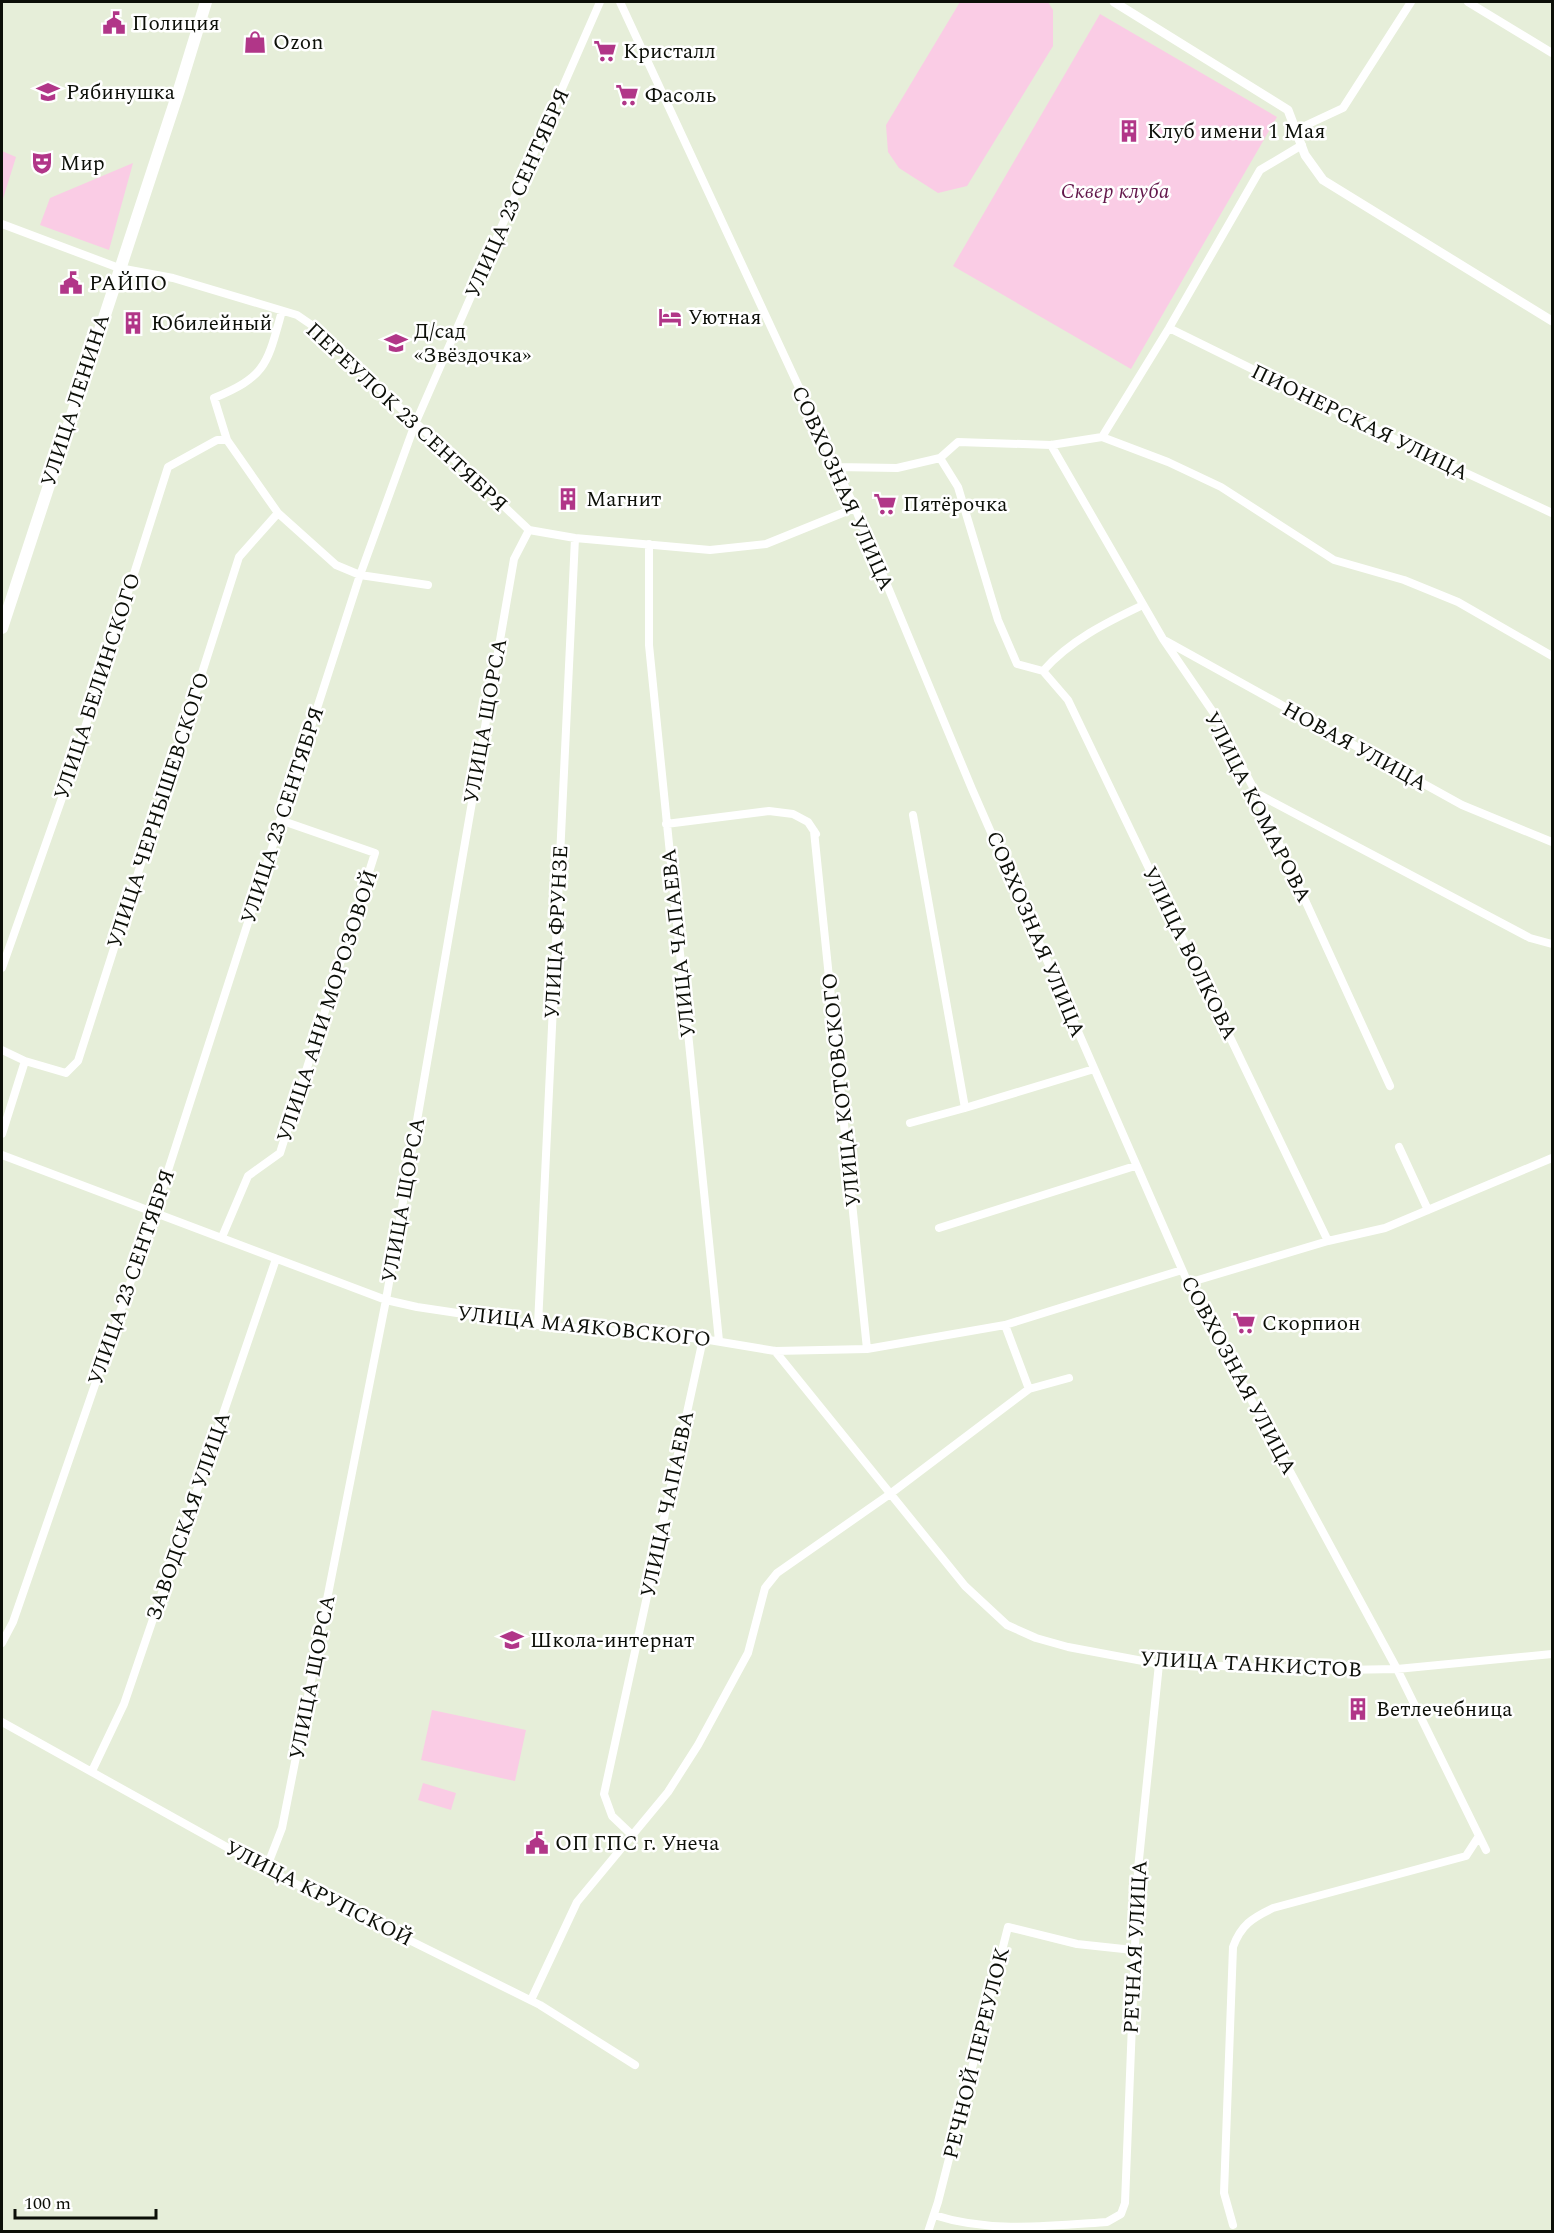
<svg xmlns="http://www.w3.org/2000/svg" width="1554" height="2233" font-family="Spectral,serif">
	<rect width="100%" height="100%" fill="#e6eed9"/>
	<path fill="#facce5" d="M960,2H1048L1053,10V46L967,186L938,193L899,168L888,152L886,125Z
		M1100,14L1277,117L1131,369L953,266Z
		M2,151L16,157L2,202Z
		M133,163L109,250L40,225L50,198Z
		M432,1710L526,1730L515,1781L421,1760Z
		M423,1783L456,1793L451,1810L418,1800Z"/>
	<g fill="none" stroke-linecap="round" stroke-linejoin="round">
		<path stroke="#fff" stroke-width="8" d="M620,2L855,508L972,789L1188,1283L1397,1669L1486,1850
			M1468,2L1552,53
			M1298,129L1343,108L1411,2
			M2,224L119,268L173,278L297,315L316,328L529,530
			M282,311C267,364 267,376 214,398L227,440L278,513L336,565L360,575L428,585
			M1169,328L1421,452L1552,513
			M1102,437L1169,328L1260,170L1302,145
			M1051,445L1163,639L1215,715L1256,793L1390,1086
			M940,458L958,487L998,620L1017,664L1043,671
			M836,467L897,468L940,458L958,442L1051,445L1102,437L1168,462L1221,487L1334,560L1404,580L1458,602L1552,656
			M529,530L575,538L710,550L766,544L855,508
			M649,544V645L719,1341
			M1166,641L1462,805L1552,842
			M1043,671L1068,700L1328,1241
			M1043,671C1069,641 1107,622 1143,605
			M1256,793L1530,938L1552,944
			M913,815L965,1108L1094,1069
			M666,824L769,811L793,814L808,822L816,834
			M814,831L867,1349
			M2,968L68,781L168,467L217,440H227
			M2,1050L25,1061L66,1073L78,1061L239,557L278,513
			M910,1123L965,1108
			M2,1134L25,1061
			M1399,1147L1428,1210
			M2,1155L386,1300L417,1307L538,1325L703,1339L775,1351L867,1349L1005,1325L1182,1270
			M939,1228L1135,1166
			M222,1237L248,1176L280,1153L375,853L280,820
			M1188,1283L1328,1241L1385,1228L1552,1158
			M538,1325L575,538
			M775,1351L965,1586L1007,1625L1036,1638L1068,1647L1159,1664L1342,1670L1397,1669L1552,1654
			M1029,1389L1069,1378
			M2,1643L13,1622L154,1214L360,575L415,424L600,2
			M2,1722L266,1869L540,2005L635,2065
			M92,1771L124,1704L276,1259
			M633,1836L612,1816L604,1794L703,1339
			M266,1869L282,1828L386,1300L514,559L529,530
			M531,2000L577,1902L668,1792L698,1745L748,1653L765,1588L777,1573L890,1494L1029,1389L1005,1325
			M934,2215C989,2233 1049,2226 1107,2222L1121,2214L1125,2203L1138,1869L1159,1664
			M1233,2225L1224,2193L1233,1947C1241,1925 1252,1918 1273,1908L1466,1856L1479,1836
			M928,2232L938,2202L1008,1927L1077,1944L1133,1950"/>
		<path stroke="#fff" stroke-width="9" d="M1114,2L1288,110L1305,155L1323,180L1552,321"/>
		<path stroke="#fff" stroke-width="12" d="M2,628L179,90L206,2"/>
	</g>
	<defs>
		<g id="civic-bare" transform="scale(1.8)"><path d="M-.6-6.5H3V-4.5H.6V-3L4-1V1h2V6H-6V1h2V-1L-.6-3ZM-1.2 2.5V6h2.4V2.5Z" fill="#b13688" stroke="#fff" stroke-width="2.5" paint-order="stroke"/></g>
		<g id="shop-bare" transform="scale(1.8)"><path d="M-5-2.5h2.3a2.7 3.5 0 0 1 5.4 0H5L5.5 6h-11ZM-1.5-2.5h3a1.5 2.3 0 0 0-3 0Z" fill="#b13688" stroke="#fff" stroke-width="2.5" paint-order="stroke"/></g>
		<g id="supermarket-bare" transform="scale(1.8)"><path d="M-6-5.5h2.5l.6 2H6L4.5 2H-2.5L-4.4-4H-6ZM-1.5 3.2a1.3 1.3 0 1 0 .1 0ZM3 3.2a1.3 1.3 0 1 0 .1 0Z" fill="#b13688" stroke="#fff" stroke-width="2.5" paint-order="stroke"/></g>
		<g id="school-bare" transform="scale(1.8)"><path d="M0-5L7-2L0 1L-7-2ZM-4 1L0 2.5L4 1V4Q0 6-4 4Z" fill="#b13688" stroke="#fff" stroke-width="2.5" paint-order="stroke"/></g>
		<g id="building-bare" transform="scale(1.8)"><path d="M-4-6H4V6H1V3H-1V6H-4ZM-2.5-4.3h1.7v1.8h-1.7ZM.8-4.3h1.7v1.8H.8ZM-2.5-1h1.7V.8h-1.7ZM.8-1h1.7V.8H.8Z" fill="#b13688" stroke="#fff" stroke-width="2.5" paint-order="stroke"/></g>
		<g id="theatre-bare" transform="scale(1.8)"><path d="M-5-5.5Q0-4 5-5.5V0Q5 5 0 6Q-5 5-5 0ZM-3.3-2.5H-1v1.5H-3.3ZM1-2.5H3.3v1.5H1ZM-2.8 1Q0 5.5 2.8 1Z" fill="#b13688" stroke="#fff" stroke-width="2.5" paint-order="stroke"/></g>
		<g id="hotel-bare" transform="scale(1.8)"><path d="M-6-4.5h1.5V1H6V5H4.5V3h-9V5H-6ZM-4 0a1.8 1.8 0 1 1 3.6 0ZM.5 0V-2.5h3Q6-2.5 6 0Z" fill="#b13688" stroke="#fff" stroke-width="2.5" paint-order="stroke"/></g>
	</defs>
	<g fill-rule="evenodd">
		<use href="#civic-bare" x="114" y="23"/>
		<use href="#shop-bare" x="255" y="42"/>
		<use href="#supermarket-bare" x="605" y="51"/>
		<use href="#school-bare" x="48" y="92"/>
		<use href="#supermarket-bare" x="627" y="95"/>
		<use href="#building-bare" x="1129" y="131"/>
		<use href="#theatre-bare" x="42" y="163"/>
		<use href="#civic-bare" x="71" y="283"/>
		<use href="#hotel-bare" x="670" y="317"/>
		<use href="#building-bare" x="133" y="323"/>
		<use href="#school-bare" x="396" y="343"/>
		<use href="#building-bare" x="568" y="499"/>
		<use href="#supermarket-bare" x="885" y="504"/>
		<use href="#supermarket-bare" x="1244" y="1323"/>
		<use href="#school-bare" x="512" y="1640"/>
		<use href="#building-bare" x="1358" y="1709"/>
		<use href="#civic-bare" x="537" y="1843"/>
	</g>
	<g text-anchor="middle" stroke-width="5" stroke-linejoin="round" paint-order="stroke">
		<g font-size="21" fill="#0c0f08" stroke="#fff" text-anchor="start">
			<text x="132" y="30">Полиция</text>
			<text x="273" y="49">Ozon</text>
			<text x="623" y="58">Кристалл</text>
			<text x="66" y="99">Рябинушка</text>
			<text x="645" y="102">Фасоль</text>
			<text x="1147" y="138">Клуб имени 1 Мая</text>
			<text x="60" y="170">Мир</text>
			<text x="89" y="290">РАЙПО</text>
			<text x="688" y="324">Уютная</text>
			<text x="151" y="330">Юбилейный</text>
			<text x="414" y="338">Д/сад<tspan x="414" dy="24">«Звёздочка»</tspan></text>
			<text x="586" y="506">Магнит</text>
			<text x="903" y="511">Пятёрочка</text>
			<text x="1262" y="1330">Скорпион</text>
			<text x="530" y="1647">Школа-интернат</text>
			<text x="1376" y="1716">Ветлечебница</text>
			<text x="555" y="1850">ОП ГПС г. Унеча</text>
		</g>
		<g font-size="21" font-style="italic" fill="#62174a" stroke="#fff">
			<text x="1115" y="198">Сквер клуба</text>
		</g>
		<g font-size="21" fill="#0c0f08" stroke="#fff">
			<text transform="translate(517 193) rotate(-66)" y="7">УЛИЦА 23 СЕНТЯБРЯ</text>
			<text transform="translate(75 400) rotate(-72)" y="7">УЛИЦА ЛЕНИНА</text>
			<text transform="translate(407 417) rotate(43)" y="7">ПЕРЕУЛОК 23 СЕНТЯБРЯ</text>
			<text transform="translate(1360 422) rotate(26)" y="7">ПИОНЕРСКАЯ УЛИЦА</text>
			<text transform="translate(843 488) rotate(66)" y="7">СОВХОЗНАЯ УЛИЦА</text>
			<text transform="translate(97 686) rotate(-72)" y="7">УЛИЦА БЕЛИНСКОГО</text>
			<text transform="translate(485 721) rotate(-80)" y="7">УЛИЦА ЩОРСА</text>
			<text transform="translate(1355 746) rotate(29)" y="7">НОВАЯ УЛИЦА</text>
			<text transform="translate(1258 807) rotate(63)" y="7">УЛИЦА КОМАРОВА</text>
			<text transform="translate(158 810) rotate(-72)" y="7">УЛИЦА ЧЕРНЫШЕВСКОГО</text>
			<text transform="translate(282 815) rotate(-72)" y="7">УЛИЦА 23 СЕНТЯБРЯ</text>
			<text transform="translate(556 932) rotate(-87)" y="7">УЛИЦА ФРУНЗЕ</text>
			<text transform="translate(1036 934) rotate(67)" y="7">СОВХОЗНАЯ УЛИЦА</text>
			<text transform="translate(678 943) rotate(-96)" y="7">УЛИЦА ЧАПАЕВА</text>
			<text transform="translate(1190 953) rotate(64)" y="7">УЛИЦА ВОЛКОВА</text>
			<text transform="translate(327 1006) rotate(-72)" y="7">УЛИЦА АНИ МОРОЗОВОЙ</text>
			<text transform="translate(841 1090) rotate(-96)" y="7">УЛИЦА КОТОВСКОГО</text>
			<text transform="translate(403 1200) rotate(-80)" y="7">УЛИЦА ЩОРСА</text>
			<text transform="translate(131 1277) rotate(-71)" y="7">УЛИЦА 23 СЕНТЯБРЯ</text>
			<text transform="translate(584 1326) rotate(6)" y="7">УЛИЦА МАЯКОВСКОГО</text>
			<text transform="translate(1239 1375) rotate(62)" y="7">СОВХОЗНАЯ УЛИЦА</text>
			<text transform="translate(667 1504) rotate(-78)" y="7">УЛИЦА ЧАПАЕВА</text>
			<text transform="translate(188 1516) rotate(-71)" y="7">ЗАВОДСКАЯ УЛИЦА</text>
			<text transform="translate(1251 1664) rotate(3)" y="7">УЛИЦА ТАНКИСТОВ</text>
			<text transform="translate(312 1677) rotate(-79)" y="7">УЛИЦА ЩОРСА</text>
			<text transform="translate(319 1893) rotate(27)" y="7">УЛИЦА КРУПСКОЙ</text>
			<text transform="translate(1135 1947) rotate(-87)" y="7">РЕЧНАЯ УЛИЦА</text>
			<text transform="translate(976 2053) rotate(-76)" y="7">РЕЧНОЙ ПЕРЕУЛОК</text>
		</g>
	</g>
	<rect width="1554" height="2233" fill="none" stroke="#0c0f08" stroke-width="6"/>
	<path d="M15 2209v9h141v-9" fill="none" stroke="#0c0f08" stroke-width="3"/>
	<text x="24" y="2209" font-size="18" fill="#0c0f08" stroke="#ffffff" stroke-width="4.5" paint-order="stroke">100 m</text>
</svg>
